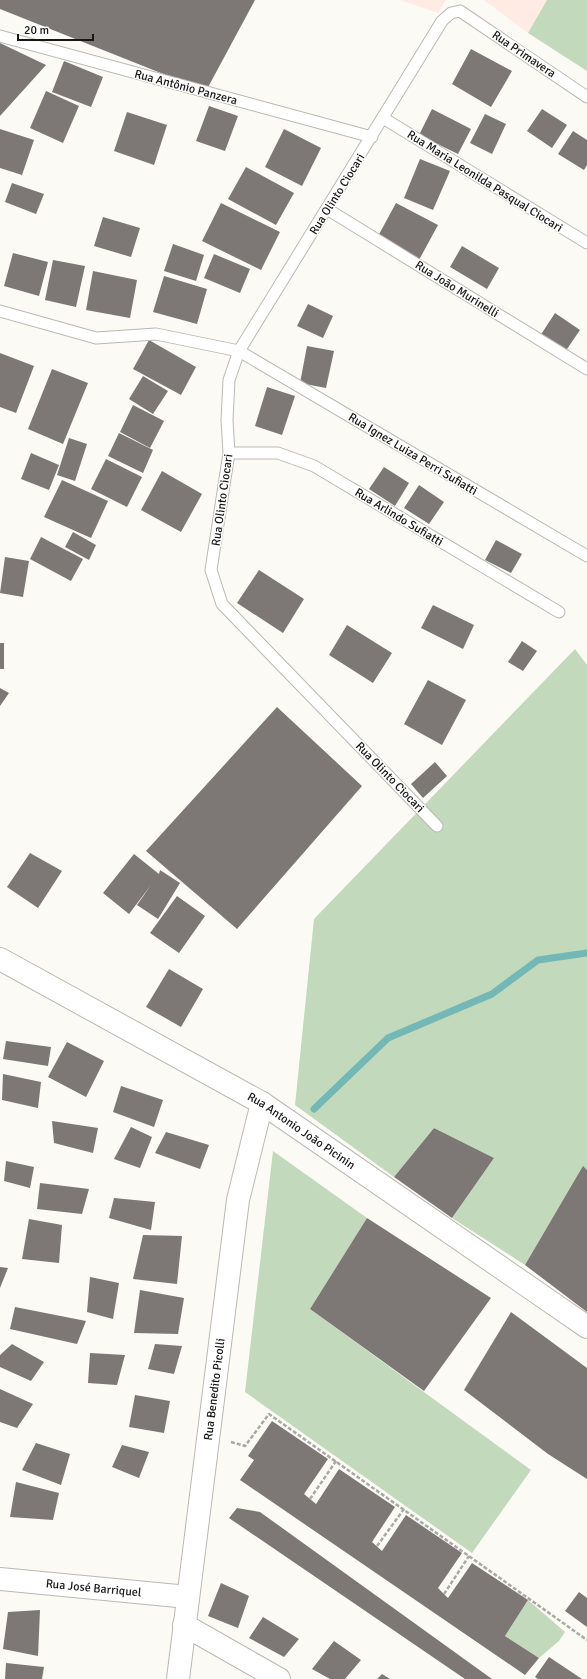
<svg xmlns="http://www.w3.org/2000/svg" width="587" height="1679" font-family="Signika,sans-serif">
	<rect width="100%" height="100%" fill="#fbfaf5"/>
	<path fill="#ffebe3" d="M400,0H446L438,13Z
		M484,0H547L528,33Z"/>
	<path fill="#c2d9bb" d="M547,0H587V71L528,33Z
		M575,649L587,665V1170L583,1167L525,1265L452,1218L494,1158L434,1128L394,1177L295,1105L314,919Z
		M273,1151L367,1218L310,1309L531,1470L472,1553L245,1392Z
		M528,1600L565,1632L559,1641L539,1658L505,1636Z"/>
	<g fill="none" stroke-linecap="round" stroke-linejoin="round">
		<path stroke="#73b7b6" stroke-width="7" d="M314,1109L388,1038L492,994L538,960L587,953"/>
	</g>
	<path fill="#7d7876" d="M0,0H255L206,91L0,9Z
		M0,43L46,65L0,116Z
		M471,49L512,71L491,107L452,84Z
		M64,61L103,77L91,107L52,92Z
		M46,91L79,106L63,143L30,128Z
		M209,106L238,116L225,151L196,141Z
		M432,109L471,129L458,154L419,135Z
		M542,109L567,125L552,148L527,131Z
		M127,112L167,125L154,165L114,151Z
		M485,114L506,124L492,154L470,143Z
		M0,129L34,140L22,175L0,168Z
		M284,129L321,148L302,186L265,167Z
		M573,131L587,140V165L584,170L558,154Z
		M420,159L450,171L433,210L404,198Z
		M246,167L294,193L276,225L228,199Z
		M12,183L44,194L36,214L5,202Z
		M221,203L280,232L261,270L202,241Z
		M396,203L438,225L419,260L377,238Z
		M103,217L140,228L131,257L94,246Z
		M173,244L204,255L196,281L164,271Z
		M462,246L499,268L487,289L450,267Z
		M13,253L48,262L39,296L4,286Z
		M214,254L250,269L240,293L204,278Z
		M53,260L85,266L76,307L45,300Z
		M93,271L137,280L130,318L86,310Z
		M164,276L207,289L197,324L153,312Z
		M308,304L333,316L323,338L297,326Z
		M555,313L580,330L565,352L540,336Z
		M149,340L196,367L181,395L133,369Z
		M307,346L334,351L326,388L300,383Z
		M0,353L34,366L16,413L0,407Z
		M52,369L88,383L63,444L28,429Z
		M143,376L168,391L153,414L129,399Z
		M267,387L295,396L282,435L255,426Z
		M133,405L164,421L150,448L120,432Z
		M119,433L153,450L143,473L108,456Z
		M69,438L87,444L75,481L57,475Z
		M31,453L59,465L49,490L21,479Z
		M106,459L142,477L127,507L91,489Z
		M384,467L409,483L395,506L369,489Z
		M162,471L202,494L181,532L141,510Z
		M62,480L108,501L91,538L44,517Z
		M419,485L444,502L429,524L404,508Z
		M73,532L96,545L89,560L65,547Z
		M41,537L83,559L71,581L30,559Z
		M496,540L522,554L511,573L485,560Z
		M5,557L29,561L23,597L0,593Z
		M259,570L304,599L283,633L237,603Z
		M433,605L474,625L463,649L421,628Z
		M347,625L392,653L373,683L329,655Z
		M522,641L537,651L523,671L508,662Z
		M0,643H4V669H0Z
		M428,680L466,700L442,745L404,724Z
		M0,688L9,693L0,706Z
		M277,707L362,786L237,929L146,851Z
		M435,762L447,776L423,798L411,784Z
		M30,853L62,871L38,908L7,887Z
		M134,854L159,874L160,870L180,883L158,919L137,905L151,885L129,914L103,893Z
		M177,896L205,916L179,953L150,933Z
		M169,969L203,989L181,1027L146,1007Z
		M6,1041L51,1047L48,1066L3,1059Z
		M67,1042L104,1061L86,1097L48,1077Z
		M3,1074L41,1082L38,1108L2,1100Z
		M121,1086L163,1100L154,1127L113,1112Z
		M52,1121L98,1128L93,1153L54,1143Z
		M131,1127L152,1137L140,1168L114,1159Z
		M434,1128L494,1158L452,1218L394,1177Z
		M166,1132L209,1145L200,1169L155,1153Z
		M6,1161L34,1167L30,1188L4,1181Z
		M583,1166L587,1170V1312L525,1265Z
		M40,1183L89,1189L82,1214L37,1209Z
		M114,1198L155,1202L151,1230L109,1218Z
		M367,1218L491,1298L424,1391L310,1309Z
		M29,1219L62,1225L59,1263L22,1259Z
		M143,1235L182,1236L177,1284L133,1279Z
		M0,1267L8,1268L0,1288Z
		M90,1277L119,1283L113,1319L87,1312Z
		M140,1290L184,1298L178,1334L134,1333Z
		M15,1307L86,1321L77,1344L10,1329Z
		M511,1312L587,1368V1479L548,1454L464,1390Z
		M12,1344L44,1362L31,1381L0,1367V1355Z
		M155,1344L182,1346L174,1374L148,1369Z
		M90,1353L125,1355L117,1385L88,1383Z
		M0,1389L33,1404L17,1428L0,1422Z
		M135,1395L170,1401L164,1433L129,1427Z
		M272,1421L328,1459L304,1494L316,1504L339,1469L395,1507L372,1542L382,1551L406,1515L462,1553L438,1588L448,1598L472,1563L528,1600L505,1636L539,1658L525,1675L240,1480L254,1460L248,1456Z
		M36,1443L70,1454L61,1485L22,1470Z
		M122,1445L149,1452L139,1478L112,1467Z
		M16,1482L59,1493L53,1520L10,1517Z
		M237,1508L260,1512L492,1679H465L229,1518Z
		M221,1583L249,1596L238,1628L208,1616Z
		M579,1592L587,1598V1627L565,1611Z
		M40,1610L38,1656L3,1649L8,1612Z
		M263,1617L299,1639L284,1657L249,1638Z
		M334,1641L361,1660L345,1679H330L312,1669Z
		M549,1657L582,1679H538L535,1677Z
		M6,1663L44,1667L42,1679H5Z
		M382,1674L390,1679H377Z"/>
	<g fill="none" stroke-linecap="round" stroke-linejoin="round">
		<g stroke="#bab9b4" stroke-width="13">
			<path id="service" d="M0,36L372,137
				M383,118L587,243
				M327,209L587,369
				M0,311L96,338L156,334L239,351L587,556
				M229,453H278L314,466L559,612
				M437,826L222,604L211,570L229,453L227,420L229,380L239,351L442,21L451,13L460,11L587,97"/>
		</g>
		<g stroke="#bab9b4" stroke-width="24">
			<g id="minor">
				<path id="s1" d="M0,959L262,1103L587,1327"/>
				<path id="s2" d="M0,1579L188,1597"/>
				<path d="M184,1625L279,1679"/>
				<path id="s3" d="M178,1679L238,1200L262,1103"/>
			</g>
		</g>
		<path stroke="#aaa9a5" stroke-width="2.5" stroke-dasharray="4 2" stroke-linecap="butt" d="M231,1442L245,1446L269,1414L587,1640
			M310,1499L336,1461
			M377,1546L404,1509
			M444,1594L469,1556"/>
		<use href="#service" stroke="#fff" stroke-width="11"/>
		<use href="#minor" stroke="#fff" stroke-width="22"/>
	</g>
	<g text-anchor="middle" stroke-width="3" stroke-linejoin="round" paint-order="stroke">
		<g font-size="12" fill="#171615" stroke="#fff">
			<text transform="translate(524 54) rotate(34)" y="4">Rua Primavera</text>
			<text transform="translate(186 87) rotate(15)" y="4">Rua Antônio Panzera</text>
			<text transform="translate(485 181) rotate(32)" y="4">Rua Maria Leonilda Pasqual Ciocari</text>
			<text transform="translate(337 194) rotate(-58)" y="4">Rua Olinto Ciocari</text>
			<text transform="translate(457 289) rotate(32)" y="4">Rua João Murinelli</text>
			<text transform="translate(413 454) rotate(31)" y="4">Rua Ignez Luiza Perri Sufiatti</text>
			<text transform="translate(222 500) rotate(-82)" y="4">Rua Olinto Ciocari</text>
			<text transform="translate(399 517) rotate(31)" y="4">Rua Arlindo Sufiatti</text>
			<text transform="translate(390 777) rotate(46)" y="4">Rua Olinto Ciocari</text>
			<text dy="4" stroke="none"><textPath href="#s1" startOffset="347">Rua Antonio João Picinin</textPath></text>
			<text dy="4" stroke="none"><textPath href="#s3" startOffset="292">Rua Benedito Picolli</textPath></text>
			<text dy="4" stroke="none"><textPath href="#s2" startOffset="94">Rua José Barriquel</textPath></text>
		</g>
	</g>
	<path d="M18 34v6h75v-6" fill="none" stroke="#171615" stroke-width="2"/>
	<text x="24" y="34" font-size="12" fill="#171615" stroke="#ffffff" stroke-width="3" paint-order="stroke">20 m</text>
</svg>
